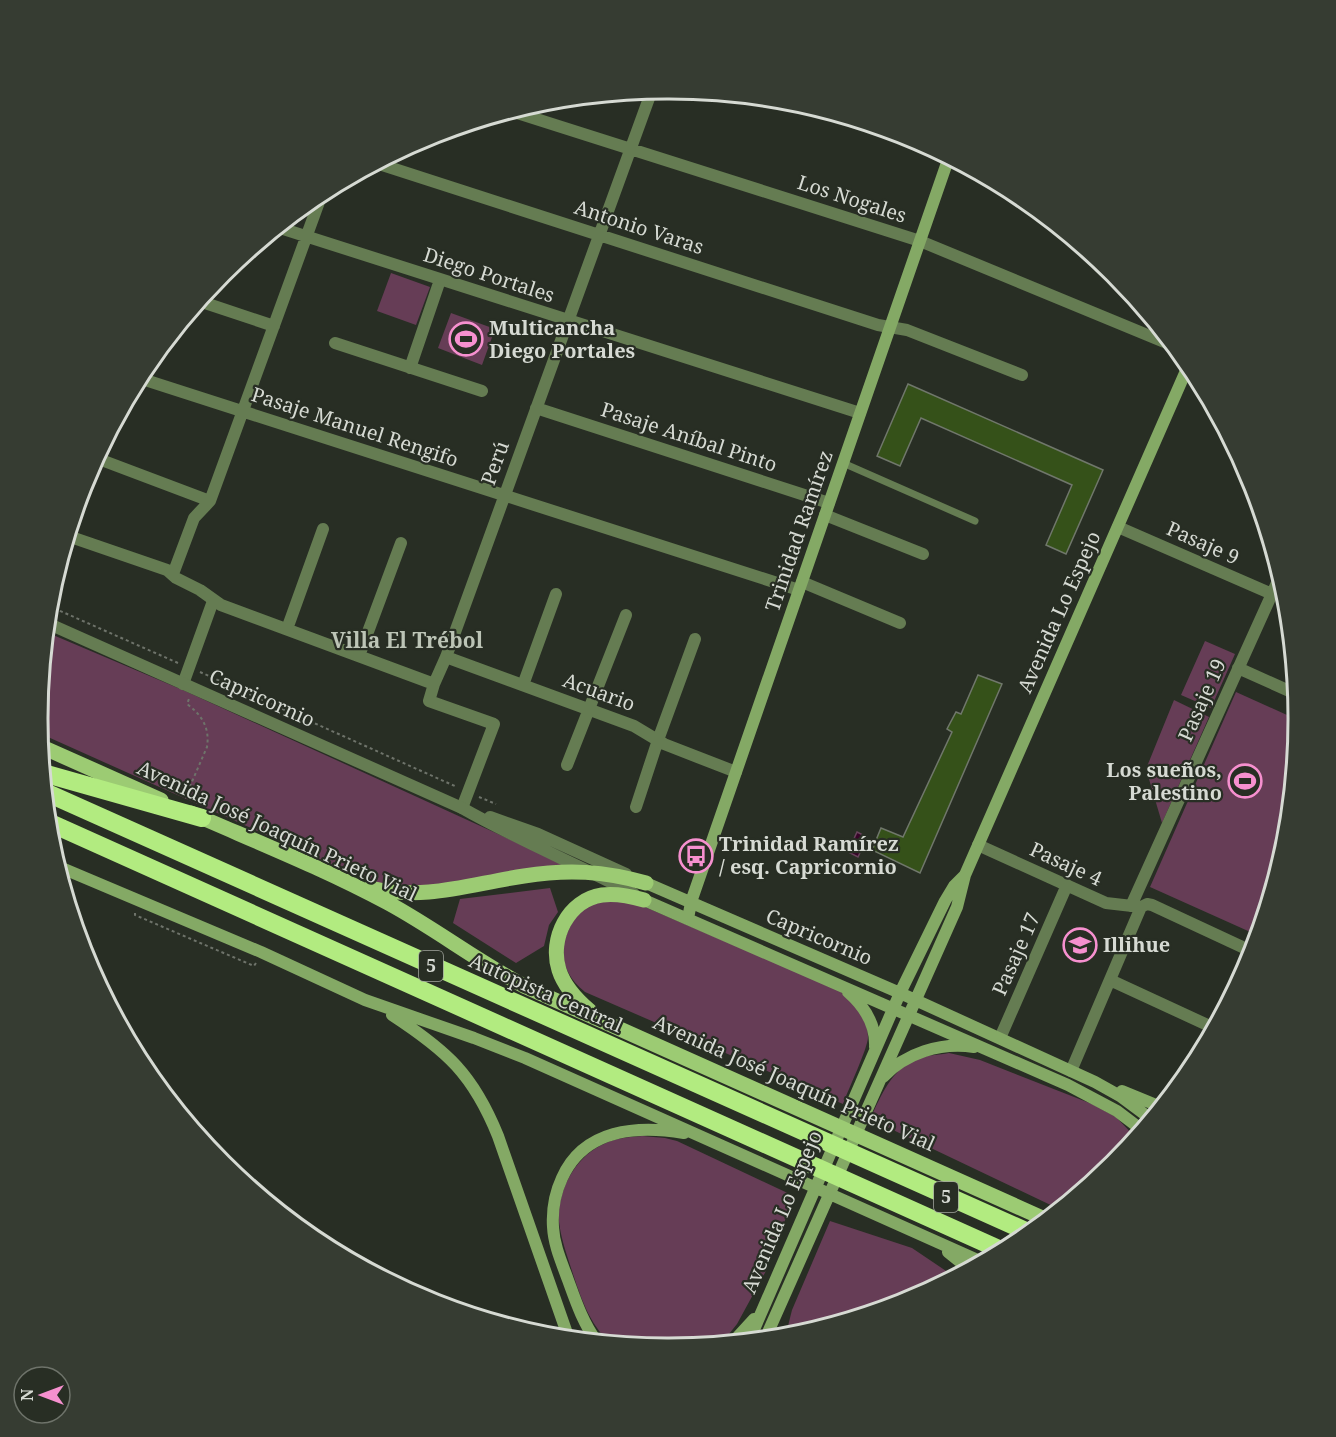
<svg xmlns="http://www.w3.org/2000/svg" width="1336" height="1437" font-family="'Noto Serif',serif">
	<rect width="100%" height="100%" fill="#282e24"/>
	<path fill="#663d56" d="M391,273L430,287L416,325L377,311Z
		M451,313L495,329L482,365L438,348Z
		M46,632L185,691L566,865L419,888L382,886L349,872L39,733L38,718Z
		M1205,641L1235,654L1211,708L1181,695Z
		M1236,692L1298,720L1286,842L1257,935L1150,887Z
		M1174,700L1209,717L1162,823L1146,769Z
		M550,888L558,912L549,925L544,946L516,963L453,923L460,899Z
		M617,895L839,990C853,1003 868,1017 868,1037C868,1048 848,1090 843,1104L585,992C560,972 557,947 574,920C576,917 578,911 581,908C588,903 609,898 617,895Z
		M949,1053L980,1060L1092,1104L1116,1117L1136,1138L1114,1165L1059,1209L870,1119C881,1096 891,1070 916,1059C926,1055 939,1055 949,1053Z
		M642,1136L665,1138L677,1141L794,1196L767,1269L737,1324L721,1344L668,1349L610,1343C589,1323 581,1298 572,1271C567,1255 561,1239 559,1222C557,1190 576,1155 606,1143C617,1138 630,1137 642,1136Z
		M830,1221L912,1248L955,1277L909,1301L785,1338L792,1310Z"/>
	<path fill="#370428" stroke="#67445b" stroke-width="1.5" d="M857,832L867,837L858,857L848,852Z"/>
	<path fill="#355119" stroke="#70776b" stroke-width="1.5" d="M908,384L1103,470L1066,554L1046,545L1072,485L921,418L900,466L877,456Z
		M978,675L1002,684L920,873L872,850L881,828L903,837L952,732L947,729L956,712L961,714Z"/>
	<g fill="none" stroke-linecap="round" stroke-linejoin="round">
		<path stroke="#6e736a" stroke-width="2" stroke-dasharray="3 3" stroke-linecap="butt" d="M49,606L178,663
			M200,672L457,787
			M479,797L496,804
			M185,798L207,747C210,728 202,715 187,704L189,699
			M135,913V915L254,966L256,963"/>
		<path stroke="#657c52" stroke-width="7" d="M843,463L975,521"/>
		<path stroke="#657c52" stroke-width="12" d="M511,111L920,241L1174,346
			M376,163L878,325L907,330L1022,375
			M277,227L860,413
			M199,301L274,326
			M335,343L482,391
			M410,368L440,280
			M139,378L799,590
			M536,408L829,503
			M96,458L210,501
			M825,515L923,554
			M1118,527L1272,594
			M68,536L167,570L176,578L200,590L221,605L434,684
			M173,574L194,518L210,501L323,191
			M802,582L900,623
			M287,629L323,529
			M359,656L401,543
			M446,657L634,726L664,744L736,772
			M1238,668L1296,694
			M183,684L213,601
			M523,685L556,594
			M567,765L626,615
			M636,807L658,740L695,639
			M462,808L494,724L429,701L434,684L446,657L652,90
			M978,845L1106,903L1141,907L1147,904L1152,905L1253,952
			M1131,906L1280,576
			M1110,980L1214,1028
			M1000,1038L1067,885
			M1071,1071L1141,907"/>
		<path stroke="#657c52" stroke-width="12" d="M47,623L462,808C518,840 577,864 634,894
			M490,817L538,834L626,874"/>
		<path stroke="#84a965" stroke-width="12" d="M57,866L261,952L365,1000L474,1038L525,1058L982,1262
			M646,883L900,993L1095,1082L1120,1096L1151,1119
			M644,900L1068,1085L1117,1111L1142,1130
			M688,919L691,902L949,157
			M848,992C864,1006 876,1025 875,1047
			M392,1015C447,1051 473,1074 498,1136L569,1339
			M883,1077C906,1053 940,1042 974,1047
			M1122,1091L1161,1107
			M948,1252L969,1269
			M765,1339L957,907L965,875L1189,364
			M749,1341L900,993L945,901L954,886L965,875
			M597,1342C583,1323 576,1302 568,1280C562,1263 554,1246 553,1227C552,1211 555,1193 562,1178C584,1129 637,1125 684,1133
			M732,1343L754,1319"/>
		<path stroke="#9ccb73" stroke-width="15" d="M40,746L161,800
			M191,813C257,842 325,869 388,903C436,929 478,962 526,987L1047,1220
			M370,888C426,901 470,884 524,876C568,869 604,871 646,883
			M590,1011C577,1000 564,986 559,970C549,939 568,900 602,895C616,893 630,896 644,900"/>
		<path stroke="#b2eb80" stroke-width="18" d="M43,773L202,818
			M45,792L1030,1233
			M48,822L1003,1251"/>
	</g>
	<defs>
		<g id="stadium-ring" transform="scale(1.725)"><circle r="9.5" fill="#282e24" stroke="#f690cf" stroke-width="1.5"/><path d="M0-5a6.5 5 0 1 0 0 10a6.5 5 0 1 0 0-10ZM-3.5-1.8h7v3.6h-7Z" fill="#f690cf"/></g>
		<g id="bus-ring" transform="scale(1.725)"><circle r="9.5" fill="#282e24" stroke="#f690cf" stroke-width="1.5"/><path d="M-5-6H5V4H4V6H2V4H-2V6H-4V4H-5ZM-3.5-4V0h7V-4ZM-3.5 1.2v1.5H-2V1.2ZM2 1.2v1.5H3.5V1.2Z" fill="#f690cf"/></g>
		<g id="school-ring" transform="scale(1.725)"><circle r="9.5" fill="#282e24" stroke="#f690cf" stroke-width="1.5"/><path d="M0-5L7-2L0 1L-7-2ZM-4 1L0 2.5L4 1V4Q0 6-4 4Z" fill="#f690cf"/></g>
	</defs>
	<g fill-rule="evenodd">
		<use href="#stadium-ring" x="466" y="339"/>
		<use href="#stadium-ring" x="1245" y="781"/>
		<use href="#bus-ring" x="696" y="856"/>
		<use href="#school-ring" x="1080" y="945"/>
	</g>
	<g text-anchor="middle" stroke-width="4.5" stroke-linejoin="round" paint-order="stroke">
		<g fill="#282e24" stroke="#a2a69e" stroke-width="1.5">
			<rect x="419" y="951" width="24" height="30" rx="4.5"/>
			<rect x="934" y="1182" width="24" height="30" rx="4.5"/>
		</g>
		<g font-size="18" font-weight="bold" fill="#d6dad3">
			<text x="431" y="972">5</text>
			<text x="946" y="1203">5</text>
		</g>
		<g font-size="20" fill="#d6dad3" stroke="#282e24">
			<text transform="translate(852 199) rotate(18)" y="7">Los Nogales</text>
			<text transform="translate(639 227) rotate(18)" y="7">Antonio Varas</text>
			<text transform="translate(489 275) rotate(18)" y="7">Diego Portales</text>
			<text transform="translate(355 427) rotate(18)" y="7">Pasaje Manuel Rengifo</text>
			<text transform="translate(689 437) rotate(18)" y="7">Pasaje Aníbal Pinto</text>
			<text transform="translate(495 463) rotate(-70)" y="7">Perú</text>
			<text transform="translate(799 531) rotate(-71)" y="7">Trinidad Ramírez</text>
			<text transform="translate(1203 543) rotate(24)" y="7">Pasaje 9</text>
			<text transform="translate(1059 612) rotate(-66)" y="7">Avenida Lo Espejo</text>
			<text transform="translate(599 692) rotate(20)" y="7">Acuario</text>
			<text transform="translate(262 698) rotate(24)" y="7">Capricornio</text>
			<text transform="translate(1202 700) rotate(-66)" y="7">Pasaje 19</text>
			<text transform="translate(277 831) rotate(25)" y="7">Avenida José Joaquín Prieto Vial</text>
			<text transform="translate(1066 864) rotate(25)" y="7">Pasaje 4</text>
			<text transform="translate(819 937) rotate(23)" y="7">Capricornio</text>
			<text transform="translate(1016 954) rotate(-66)" y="7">Pasaje 17</text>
			<text transform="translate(546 993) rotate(24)" y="7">Autopista Central</text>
			<text transform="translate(794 1083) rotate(24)" y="7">Avenida José Joaquín Prieto Vial</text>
			<text transform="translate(782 1212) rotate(-67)" y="7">Avenida Lo Espejo</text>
		</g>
		<g font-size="20" font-weight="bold" fill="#d6dad3" stroke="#282e24" text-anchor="start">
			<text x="489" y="335">Multicancha<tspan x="489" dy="23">Diego Portales</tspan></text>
			<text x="1222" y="777" text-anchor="end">Los sueños,<tspan x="1222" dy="23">Palestino</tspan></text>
			<text x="719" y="851">Trinidad Ramírez<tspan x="719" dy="23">/ esq. Capricornio</tspan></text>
			<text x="1103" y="952">Illihue</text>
		</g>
		<g font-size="21" font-weight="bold" fill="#bcc4b6" stroke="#282e24">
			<text x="407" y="648">Villa El Trébol</text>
		</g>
	</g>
	<path d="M0 0H1336V1437H0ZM667 99H669A619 619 0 0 1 1288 718V719A619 619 0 0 1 669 1338H667A619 619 0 0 1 48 719V718A619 619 0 0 1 667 99Z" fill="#363c32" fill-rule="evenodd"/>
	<path fill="none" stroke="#d6dad3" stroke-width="3" d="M667 99H669A619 619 0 0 1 1288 718V719A619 619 0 0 1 669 1338H667A619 619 0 0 1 48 719V718A619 619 0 0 1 667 99Z"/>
	<g transform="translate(42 1395) rotate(270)"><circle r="28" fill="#282e24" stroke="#6e736a" stroke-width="1.5"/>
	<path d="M0-4.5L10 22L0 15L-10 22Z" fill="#f690cf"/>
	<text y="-9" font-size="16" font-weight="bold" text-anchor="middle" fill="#d6dad3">N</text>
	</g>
</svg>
